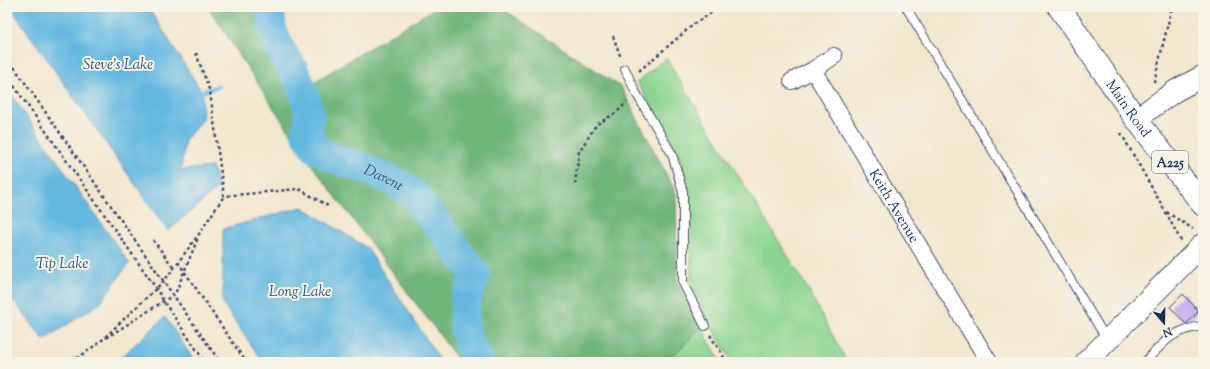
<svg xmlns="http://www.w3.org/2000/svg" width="1210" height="369" font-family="'Sorts Mill Goudy',serif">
	<rect width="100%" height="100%" fill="#f7f3e8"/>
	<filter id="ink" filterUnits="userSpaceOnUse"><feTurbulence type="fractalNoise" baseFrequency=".025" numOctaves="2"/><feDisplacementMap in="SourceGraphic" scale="8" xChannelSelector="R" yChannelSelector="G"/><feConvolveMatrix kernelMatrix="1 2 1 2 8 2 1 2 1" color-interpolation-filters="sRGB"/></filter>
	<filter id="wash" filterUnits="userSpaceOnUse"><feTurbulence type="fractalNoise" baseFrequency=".012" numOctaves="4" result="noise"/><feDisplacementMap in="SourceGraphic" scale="16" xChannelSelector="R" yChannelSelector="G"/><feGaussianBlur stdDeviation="0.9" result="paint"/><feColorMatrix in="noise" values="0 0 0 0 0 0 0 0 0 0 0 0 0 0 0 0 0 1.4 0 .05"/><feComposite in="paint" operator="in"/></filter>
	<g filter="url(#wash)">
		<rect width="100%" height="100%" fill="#f2e6cd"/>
		<path fill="#8bd48f" stroke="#538276" d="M666,58L805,284L847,362H732L709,323L691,279V199L678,152L637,82Z
			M701,327L721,362H659L676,353Z"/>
		<path fill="#70b67a" stroke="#46726c" d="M208,7H277L280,32L307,86L437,7H500L621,87L676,193L677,283L701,327L676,353L658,362H460L305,156Z"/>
		<path fill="#64b8e0" stroke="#40749f" d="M10,7H148L202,92L203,119L185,140L181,170L212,167L218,188L168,231Z
			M7,89L129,263L100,303L44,340L14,301L7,305Z
			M302,207L367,248L441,362H263L223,304V229Z
			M165,317L195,362H116Z"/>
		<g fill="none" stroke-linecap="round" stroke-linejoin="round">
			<path stroke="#64b8e0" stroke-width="5" d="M202,92L218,86"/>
			<path stroke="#64b8e0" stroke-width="30" id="s1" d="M269,7L272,29L280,49L293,69L304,93L310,115L306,134L315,148L330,157L366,169L391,180L413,193L476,275L466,298L464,326L469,344L480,362"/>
		</g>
		<g id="blocks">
			<path fill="#bda8eb" d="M1183,294L1199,311L1186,324L1170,307Z"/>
		</g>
	</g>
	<g filter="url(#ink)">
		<use href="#blocks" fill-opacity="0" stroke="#3b4a6f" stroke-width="1"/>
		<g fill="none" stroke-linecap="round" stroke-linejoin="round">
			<g stroke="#3b4a6f" stroke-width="10">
				<path id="service" d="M906,7L1107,340
					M625,69L636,93L672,154L683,192V283L705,326
					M1145,362C1165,341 1172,330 1203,326"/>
			</g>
			<g stroke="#3b4a6f" stroke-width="18">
				<g id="minor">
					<path d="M813,70L834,56"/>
					<path id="s2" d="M792,81L813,70L989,362"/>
				</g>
			</g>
			<g stroke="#3b4a6f" stroke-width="23">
				<path id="tertiary" d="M1136,119L1175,91L1203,76
					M1086,362L1203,244"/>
			</g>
			<g stroke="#3b4a6f" stroke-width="24">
				<g id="primary">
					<path id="s3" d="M1059,7L1136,119L1203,205"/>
				</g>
			</g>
			<path stroke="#3b4a6f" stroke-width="2.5" stroke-dasharray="3 3" stroke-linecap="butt" d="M613,36L621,58
				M196,53L210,92L224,196L299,189L330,207
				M7,57L220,362
				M639,71L694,24L720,7
				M7,76L156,288L164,302L205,362
				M1154,82L1172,7
				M1121,133L1165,211
				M575,184L579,152L596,125L617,112L627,102
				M153,240L174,268
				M1181,241L1165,211L1193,229
				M178,262L246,362
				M710,335L727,362
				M106,338L175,294L198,238
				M72,362L100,342L165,280L199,234L224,196"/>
			<use href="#service" stroke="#fff" stroke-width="8"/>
			<use href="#minor" stroke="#fff" stroke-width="16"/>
			<use href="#tertiary" stroke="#fff" stroke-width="21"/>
			<use href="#primary" stroke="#fff" stroke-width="22"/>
		</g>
	</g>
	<g text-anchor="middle" stroke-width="4" stroke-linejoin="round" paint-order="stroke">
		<rect fill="#f7f3e8" stroke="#5d6a87" stroke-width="1" x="1152" y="151" width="36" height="22" rx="3"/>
		<g font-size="13" font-weight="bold" fill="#1b2f5e">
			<text x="1170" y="167">A225</text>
		</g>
		<g font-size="14" fill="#1b2f5e" stroke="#f7f3e8">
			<text dy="5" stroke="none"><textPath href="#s3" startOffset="123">Main Road</textPath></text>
			<text dy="5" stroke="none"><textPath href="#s2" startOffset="182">Keith Avenue</textPath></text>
		</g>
		<g font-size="15" font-style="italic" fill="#315885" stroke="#f7f3e8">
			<text x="118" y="69">Steve's Lake</text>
			<text dy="5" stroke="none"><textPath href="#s1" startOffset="228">Darent</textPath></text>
			<text x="62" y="268">Tip Lake</text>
			<text x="300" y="296">Long Lake</text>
		</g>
	</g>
	<rect width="1210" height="369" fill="none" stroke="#f7f3e8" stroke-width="24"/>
	<g transform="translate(1164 323) rotate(160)" stroke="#f7f3e8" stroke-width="3" paint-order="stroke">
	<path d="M0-3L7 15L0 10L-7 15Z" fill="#1b2f5e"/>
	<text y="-6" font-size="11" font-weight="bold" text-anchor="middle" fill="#1b2f5e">N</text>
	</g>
</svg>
